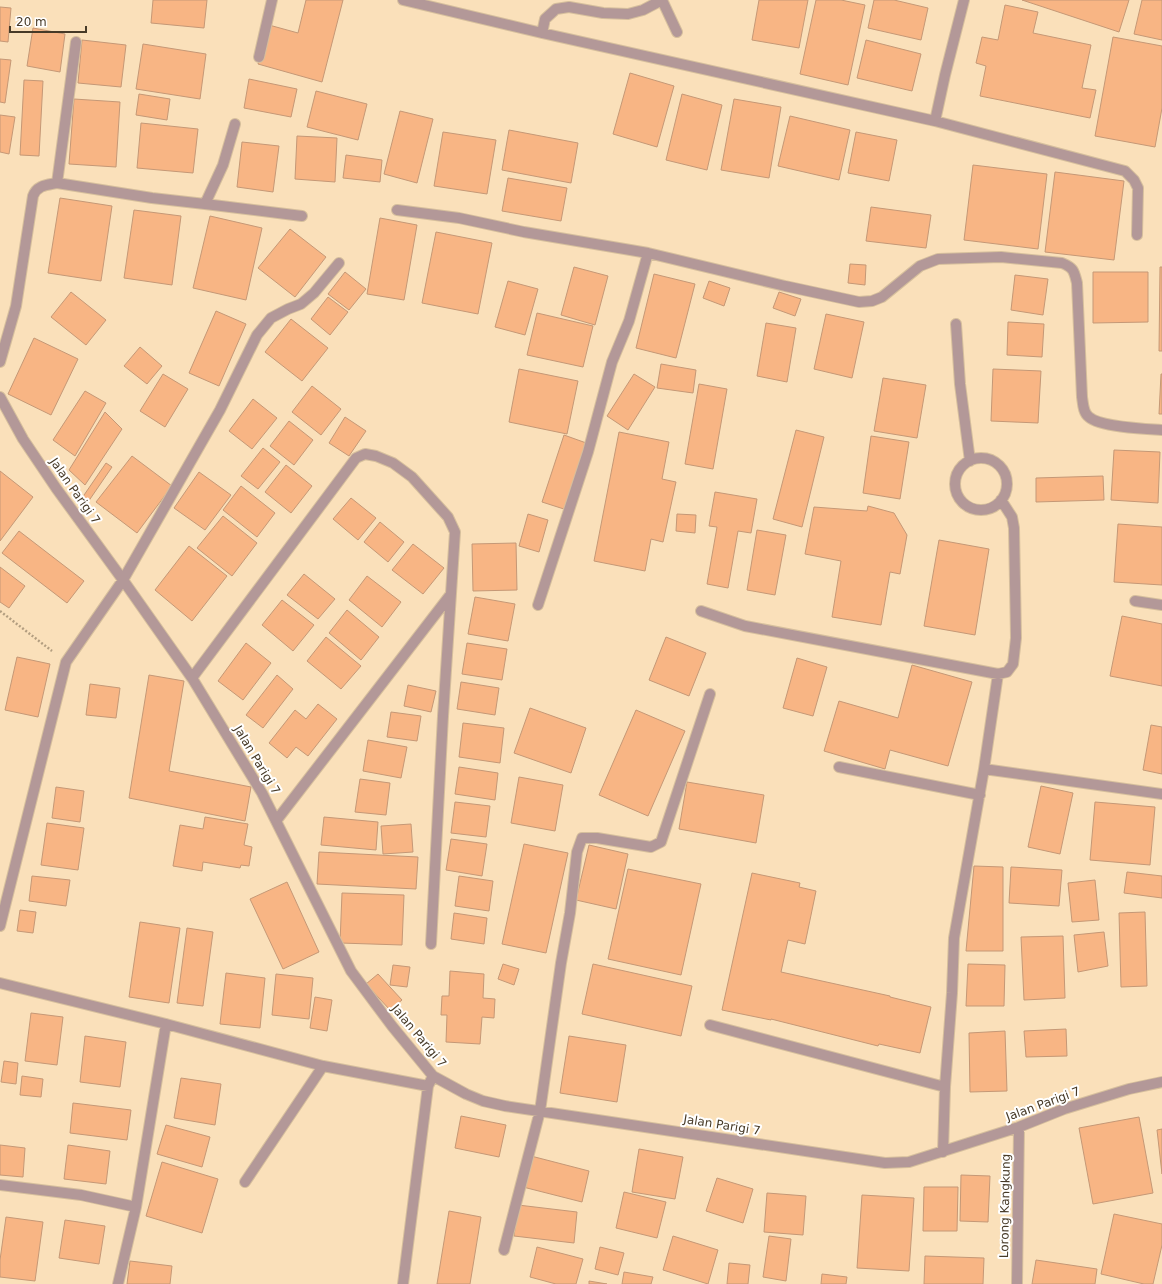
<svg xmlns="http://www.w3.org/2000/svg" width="1162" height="1284" font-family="'DejaVu Sans',sans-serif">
	<rect width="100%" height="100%" fill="#fae0ba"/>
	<path fill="#f8b584" stroke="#c59876" d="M153,0H207L204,28L151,23Z
		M306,0H343L322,82L258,64L269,25L298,33Z
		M759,0H808L799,48L752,40Z
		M816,0H841L865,5L848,85L800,74Z
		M874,0H894L928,8L921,40L868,28Z
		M1022,0H1129L1119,32Z
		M1142,0H1162V40L1134,34Z
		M1005,5L1038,12L1033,33L1091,45L1082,88L1096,90L1090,118L980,96L986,66L976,63L982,37L998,40Z
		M0,7L11,8L8,42L0,41Z
		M33,28L65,34L60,72L27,66Z
		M1113,37L1162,46V108L1155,147L1095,136Z
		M82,40L126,45L121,87L78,83Z
		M866,40L921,54L912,91L857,78Z
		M143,44L206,54L200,99L136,89Z
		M0,59L11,60L5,103L0,102Z
		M630,73L674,86L657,147L613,134Z
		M249,79L297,89L291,117L244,108Z
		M24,80L43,81L39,156L20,155Z
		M316,91L367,104L358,140L307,127Z
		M139,94L170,99L167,120L136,115Z
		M682,94L722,105L707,170L666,160Z
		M74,99L120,102L116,167L69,164Z
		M734,99L781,107L769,178L721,170Z
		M400,111L433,119L417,183L384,174Z
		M0,115L15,117L9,154L0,152Z
		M790,116L850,130L839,180L778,166Z
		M141,123L198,129L193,173L137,168Z
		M509,130L578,143L571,183L502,170Z
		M443,132L496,140L487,194L434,186Z
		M856,132L897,140L889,181L848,173Z
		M297,136L337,138L335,182L295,179Z
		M242,142L279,146L273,192L237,187Z
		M346,155L382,160L380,182L343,178Z
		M973,165L1047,174L1038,249L964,240Z
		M1055,172L1124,181L1114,260L1045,252Z
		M508,178L567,188L561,221L502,211Z
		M60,198L112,206L101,281L48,273Z
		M871,207L931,215L926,248L866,241Z
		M134,210L181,216L172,285L124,278Z
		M210,216L262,228L246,300L193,288Z
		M380,218L417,225L404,300L367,294Z
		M290,229L326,257L295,297L258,268Z
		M436,232L492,243L478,314L422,303Z
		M850,264L866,265L865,285L848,283Z
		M574,267L608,276L595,325L561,315Z
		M1160,267H1162V351H1159Z
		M345,272L366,289L349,310L328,294Z
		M1093,272H1148V322L1093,323Z
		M654,274L695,284L676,358L636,348Z
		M1015,275L1048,279L1043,315L1011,310Z
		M508,281L538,289L525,335L495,327Z
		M709,281L730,288L724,306L703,298Z
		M71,292L106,320L86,345L51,317Z
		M779,292L801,299L795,316L773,308Z
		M328,297L348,312L330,335L311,319Z
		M216,311L246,324L219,386L189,373Z
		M537,313L593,326L583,367L527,355Z
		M826,314L864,322L852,378L814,369Z
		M291,319L328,348L302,381L265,352Z
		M1008,322L1044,324L1042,357L1007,355Z
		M766,323L796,328L787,382L757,376Z
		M34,338L78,359L51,415L8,394Z
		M140,347L162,366L147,384L124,366Z
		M661,364L696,370L693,393L657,388Z
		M519,369L578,381L567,434L509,422Z
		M993,369L1041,371L1038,423L991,421Z
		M163,374L188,389L165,427L140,411Z
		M634,374L655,387L628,430L607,416Z
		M1161,374H1162V414H1159Z
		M883,378L926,385L917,438L874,431Z
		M699,384L727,389L713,469L685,464Z
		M312,386L341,409L321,435L292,412Z
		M85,391L106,403L75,456L53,440Z
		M253,399L277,418L252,449L229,431Z
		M105,412L122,429L85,485L69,470Z
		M345,417L366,431L349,456L329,443Z
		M289,421L313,440L294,465L270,446Z
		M796,430L824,437L802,527L773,519Z
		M619,432L669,442L662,479L676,482L663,542L651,539L645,571L594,561Z
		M564,435L589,444L567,510L542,502Z
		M871,436L909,442L900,499L863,493Z
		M263,448L280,462L258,489L241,476Z
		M1114,450L1160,452L1158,503L1111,500Z
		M132,456L172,486L137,533L96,502Z
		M106,463L112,467L88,502L82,498Z
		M286,465L312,486L291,513L265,492Z
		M0,471L33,497L0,541Z
		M199,472L231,495L205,530L174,508Z
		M1103,476L1104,500L1036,502V478Z
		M241,486L275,513L257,537L223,510Z
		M715,492L757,499L751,533L738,531L728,588L707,584L717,527L709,526Z
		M351,498L376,518L358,540L333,519Z
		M868,506L894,513L907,535L900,574L890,572L881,625L832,617L841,561L805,554L814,507L867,511Z
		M528,514L548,520L539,552L519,546Z
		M677,514L696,515L695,533L676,531Z
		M223,516L257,543L232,576L197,548Z
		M380,522L404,542L388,562L364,542Z
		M1118,524L1162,527V585L1114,582Z
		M757,530L786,535L775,595L747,590Z
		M19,531L84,581L67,603L2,553Z
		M939,540L989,549L975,635L924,626Z
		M516,543L517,590L473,591L472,544Z
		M413,544L444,568L423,594L392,570Z
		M189,546L227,576L192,621L155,590Z
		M0,567L25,586L9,608L0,602Z
		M304,574L335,599L318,619L287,595Z
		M367,576L401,602L382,627L349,600Z
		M475,597L515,604L508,641L468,634Z
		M282,600L314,625L293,651L262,625Z
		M347,610L379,637L361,660L329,633Z
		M1122,616L1162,624V686L1110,676Z
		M326,637L361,666L341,689L307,661Z
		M666,637L706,653L689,696L649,680Z
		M246,643L271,663L243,700L218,681Z
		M467,643L507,649L502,680L462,674Z
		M17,657L50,664L38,717L5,710Z
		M797,658L827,667L813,716L783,708Z
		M912,665L972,682L948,766L890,750L885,769L824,751L839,701L898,718Z
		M149,675L184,681L169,771L251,787L245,821L129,798Z
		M277,675L293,689L263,728L246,715Z
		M461,682L499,688L495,715L457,709Z
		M90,684L120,688L116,718L86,715Z
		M408,685L436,691L431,712L404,706Z
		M318,704L337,719L308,756L296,747L287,758L269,743L295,710L306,719Z
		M530,708L586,728L571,773L514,753Z
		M636,710L685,731L648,816L599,795Z
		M391,712L421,716L417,741L387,737Z
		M463,723L504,728L500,763L459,757Z
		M1151,725L1162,727V774L1143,770Z
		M368,740L407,747L401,778L363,771Z
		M459,767L498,773L495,800L455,794Z
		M519,777L563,785L555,831L511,823Z
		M360,779L390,783L386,815L355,812Z
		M687,782L764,795L756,843L679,829Z
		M1041,786L1073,793L1060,854L1028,847Z
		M56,787L84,791L80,822L52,818Z
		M455,802L490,806L486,837L451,833Z
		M1095,802L1155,807L1150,865L1090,860Z
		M205,817L248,824L244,845L252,847L249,866L241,865L240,868L203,862L202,871L173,866L180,825L203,829Z
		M324,817L378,822L376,850L321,845Z
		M47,823L84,828L78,870L41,865Z
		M411,824L413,852L383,854L381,826Z
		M451,839L487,844L482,876L446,870Z
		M524,844L568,853L546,953L502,944Z
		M589,845L628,854L616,909L576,900Z
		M319,852L418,857L416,889L317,884Z
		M974,866L1003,867V951H966Z
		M1011,867L1062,870L1059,906L1009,903Z
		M628,869L701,884L681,975L608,959Z
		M1127,872L1162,876V898L1124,893Z
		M752,873L800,883L799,887L816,891L805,944L788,940L781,972L890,996V997L931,1007L920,1053L879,1044L878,1046L771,1019V1020L722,1010Z
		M32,876L70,880L66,906L29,901Z
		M459,876L493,881L489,911L455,906Z
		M1095,880L1099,920L1072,922L1068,883Z
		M287,882L319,952L283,969L250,899Z
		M342,893L404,895L402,945L340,943Z
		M20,910L36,912L33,933L17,931Z
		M1145,912L1147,986L1121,987L1119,913Z
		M454,913L487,918L484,944L451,939Z
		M140,922L180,928L169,1003L129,997Z
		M187,928L213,932L203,1006L177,1003Z
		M1104,932L1108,966L1078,972L1074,935Z
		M1063,936L1065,998L1024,1000L1021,937Z
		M503,964L519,969L514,985L498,979Z
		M593,964L692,986L681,1036L582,1014Z
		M968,964L1005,965L1004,1006H966Z
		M393,965L410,967L407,987L390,985Z
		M450,971L484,974L483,998L495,999L494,1018L482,1017L480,1044L446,1042L447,1015H441L442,996H449Z
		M226,973L265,978L260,1028L220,1024Z
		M276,974L313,978L309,1019L272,1015Z
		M378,974L402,1000L390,1010L366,984Z
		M315,997L332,1000L327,1031L310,1028Z
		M31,1013L63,1017L57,1065L25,1061Z
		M1066,1029L1067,1056L1026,1057L1024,1031Z
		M1005,1031L1007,1091L970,1092L969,1033Z
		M85,1036L126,1042L120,1087L80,1082Z
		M569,1036L626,1045L617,1102L560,1093Z
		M4,1061L18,1063L16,1084L1,1082Z
		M22,1076L43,1079L41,1097L20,1095Z
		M181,1078L221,1084L215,1125L174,1118Z
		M73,1103L131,1110L127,1140L70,1133Z
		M461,1116L506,1125L499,1157L455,1148Z
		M1139,1117L1153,1193L1093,1204L1079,1128Z
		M166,1125L210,1137L202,1167L157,1154Z
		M1162,1129V1174L1157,1130Z
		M0,1145L25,1148L23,1177L0,1175Z
		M68,1145L110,1151L106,1184L64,1179Z
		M639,1149L683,1157L675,1199L632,1192Z
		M531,1156L589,1171L582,1202L523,1187Z
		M162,1162L218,1179L202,1233L146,1216Z
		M961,1175L990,1176L988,1222L960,1221Z
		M717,1178L753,1189L743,1223L706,1211Z
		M924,1187H958L957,1231H923Z
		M624,1192L666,1202L657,1238L616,1228Z
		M767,1193L806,1196L803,1235L764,1232Z
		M862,1195L914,1198L909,1271L857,1268Z
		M518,1205L577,1212L574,1243L514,1236Z
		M449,1211L481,1217L470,1284H437Z
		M1114,1214L1162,1224V1245L1153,1284H1144L1101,1274Z
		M6,1217L43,1222L35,1281L0,1277V1260Z
		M65,1220L105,1226L99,1264L59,1258Z
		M673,1236L718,1250L708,1284L663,1270Z
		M769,1236L791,1239L786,1281L763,1277Z
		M537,1247L583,1259L576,1284H556L530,1277Z
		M600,1247L624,1253L618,1275L595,1269Z
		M925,1256L984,1258L983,1284H924Z
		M1036,1260L1097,1269L1095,1284H1032Z
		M130,1261L172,1266L170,1284H127Z
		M729,1263L750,1265L748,1284H727Z
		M624,1272L653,1277L651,1284H622Z
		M822,1274L847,1277L846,1284H821Z
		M589,1281L607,1284H589Z"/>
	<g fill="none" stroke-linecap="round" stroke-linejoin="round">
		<g stroke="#d6bf9d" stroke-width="12">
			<path id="minor" d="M403,0L542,33L935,121
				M662,0L677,32
				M964,0L945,75L935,121L1125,171L1134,180L1138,188L1137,235
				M542,33L545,19L556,9L569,7L603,13L628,14L643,10L662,0
				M259,57L272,0
				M57,183L76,42
				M205,204L302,216
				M397,210L459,218L524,232L648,253L785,286L859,302L872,301L882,297L920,266L938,259L1001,257L1062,263C1074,268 1074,271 1077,283L1082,397C1083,403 1083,413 1089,417C1100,427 1145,429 1162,430
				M956,324L960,384L970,461
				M0,362L16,306L33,196C37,185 47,185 57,183L152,198L205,204L223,165L235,124
				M0,397L23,439L56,488L123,580L192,678L262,793L351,971L392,1026L433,1076L466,1094L483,1101L505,1106L885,1163L909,1162L1019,1127L1064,1109L1129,1089L1162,1082
				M955 484a26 26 0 1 1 52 0a26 26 0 1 1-52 0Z
				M1135,601L1162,605
				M538,605L588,452L612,362L629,321L648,253
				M701,611L745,626L998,674L1007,672L1013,664L1016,638L1014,528L1012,517L1001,500
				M192,678L356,458L365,454L376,456L393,463L412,477L448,517L455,532L443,716L431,944
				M839,767L980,795
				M984,769L1162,794
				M276,821L451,594
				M0,926L66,662L123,580L220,410L257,335L271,318L288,309L301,304L314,293L339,263
				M0,983L166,1024L323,1066L428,1086L433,1076
				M710,1025L945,1087
				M943,1152L945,1087L952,993L954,938L984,769L998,674
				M245,1182L323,1066
				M0,1185L81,1195L136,1207L166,1024
				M504,1250L540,1111L561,963L570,913L577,852L582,838H597L651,847L661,842L710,694
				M118,1284L136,1207
				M403,1284L428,1086
				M1017,1284L1019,1127"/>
		</g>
		<path stroke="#b39e80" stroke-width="2.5" stroke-dasharray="2 2" stroke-linecap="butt" d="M0,611L52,651"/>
		<use href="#minor" stroke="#b39898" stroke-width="10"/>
	</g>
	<g text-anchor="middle" stroke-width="4" stroke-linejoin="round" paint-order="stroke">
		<g font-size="12" fill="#473a27" stroke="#fff">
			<text transform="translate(75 491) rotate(55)" y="4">Jalan Parigi 7</text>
			<text transform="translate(257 760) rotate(59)" y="4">Jalan Parigi 7</text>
			<text transform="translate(419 1036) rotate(50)" y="4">Jalan Parigi 7</text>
			<text transform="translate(1043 1104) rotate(-20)" y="4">Jalan Parigi 7</text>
			<text transform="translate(722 1125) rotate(9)" y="4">Jalan Parigi 7</text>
			<text transform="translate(1005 1206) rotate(-89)" y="4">Lorong Kangkung</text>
		</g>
	</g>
	<path d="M10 26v6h76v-6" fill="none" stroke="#473a27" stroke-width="2"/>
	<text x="16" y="26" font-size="12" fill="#473a27" stroke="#ffffff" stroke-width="3" paint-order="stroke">20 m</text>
</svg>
